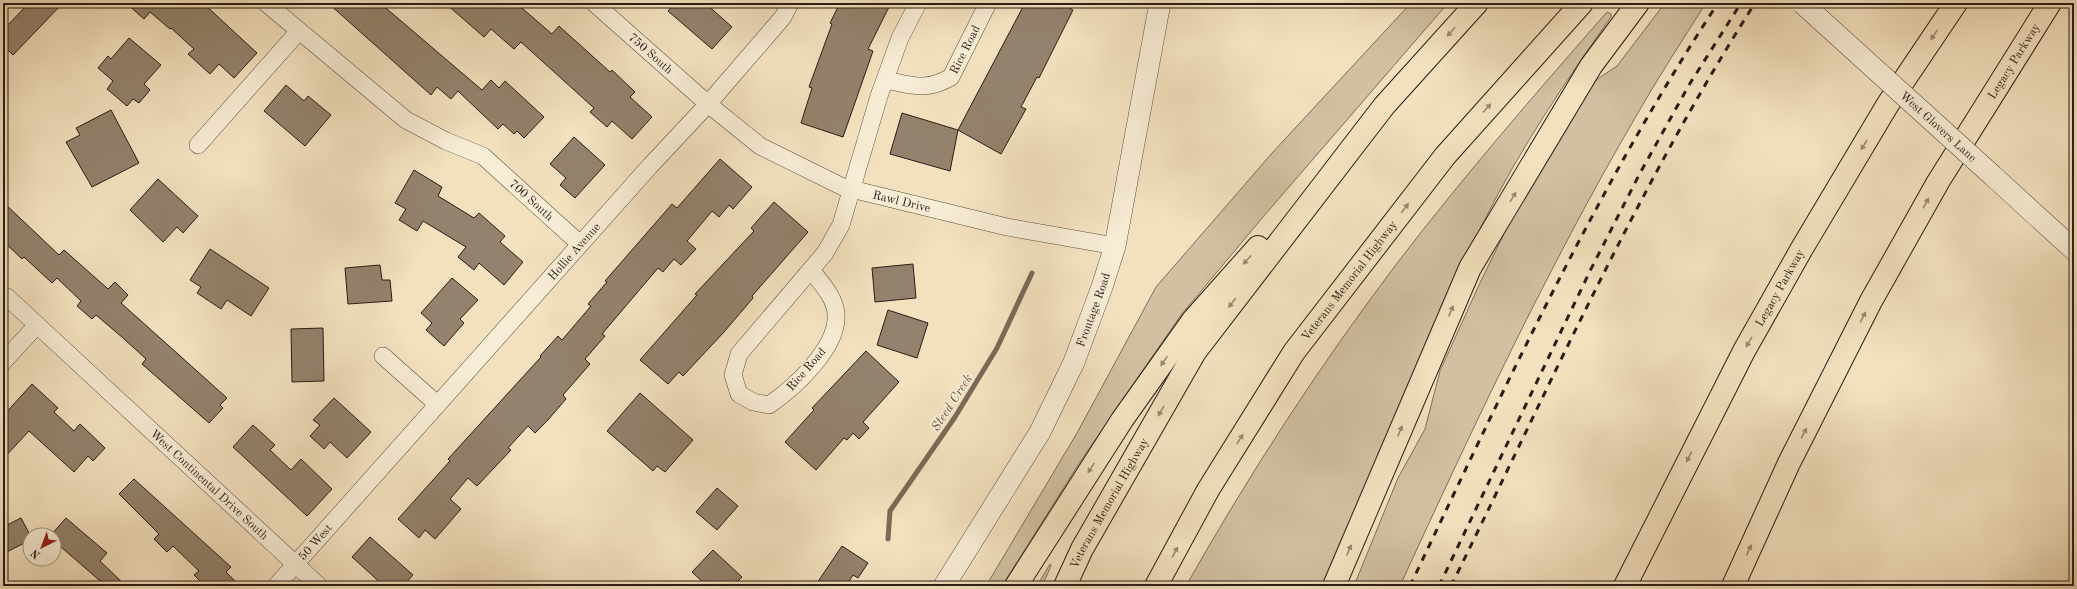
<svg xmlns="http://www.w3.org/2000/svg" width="2077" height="589" font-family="'Old Standard TT',serif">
	<rect width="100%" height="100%" fill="#f3e1be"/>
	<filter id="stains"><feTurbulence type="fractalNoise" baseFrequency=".005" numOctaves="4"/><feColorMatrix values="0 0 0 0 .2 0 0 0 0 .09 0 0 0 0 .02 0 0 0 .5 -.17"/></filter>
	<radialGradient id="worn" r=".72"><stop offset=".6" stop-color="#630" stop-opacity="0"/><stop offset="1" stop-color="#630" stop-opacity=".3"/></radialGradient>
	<path fill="#d1c0a1" stroke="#7e6e5c" d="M1411,3H1448L1263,217L1181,315L1078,465L1002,586H986L1077,433L1156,287L1273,152Z
		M1665,3H1706C1682,41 1657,79 1635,118C1547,269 1473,427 1400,586H1354L1398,478L1425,429L1440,371L1479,285L1514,213L1596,80L1617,66Z
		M1607,12L1611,14V17C1565,82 1520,149 1484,221C1424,339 1378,464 1328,586H1186C1249,474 1320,365 1398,262C1464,176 1535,94 1607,12Z
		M1050,564L1051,566L1042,586H1037Z"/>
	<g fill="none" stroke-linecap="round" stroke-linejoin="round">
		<path stroke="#7a6a59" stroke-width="5" d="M888,539L890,511L955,417L997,348L1032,273"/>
	</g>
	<path fill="#93826d" stroke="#2a1c16" d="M29,3H63L13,55L3,45V30Z
		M126,3H203L257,53L234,78L219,64L210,74L188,54L194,49L171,28L170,29L150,12L144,19Z
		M328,3H380L482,90L491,80L499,88L505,81L544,117L524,138L517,131L514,134L503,124L498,129L458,91L451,99L437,87L431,95Z
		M445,3H516L552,34L559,26L610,72L612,70L635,92L630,97L652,117L632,139L612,121L607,127L590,112L594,108L521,42L514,49L491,29L484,37Z
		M675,3H705L732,27L712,49L668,11Z
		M840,3H891L868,49L873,51L843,137L801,123L812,88L809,87L832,24L830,23Z
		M1025,3H1060L1073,10L1039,78L1037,77L1021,107L1026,109L1001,154L958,130Z
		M129,38L161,65L144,84L150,90L139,103L133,99L127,106L107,89L113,81L98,68L108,56L111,59Z
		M286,85L304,101L308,96L331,115L305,146L264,111Z
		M111,110L139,163L92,187L66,142L80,135L76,128Z
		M902,113L958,130L950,171L890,154Z
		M574,137L605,165L575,198L560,185L566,178L550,164Z
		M720,159L752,187L733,209L729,205L719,217L712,211L687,241L696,249L681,265L674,259L663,272L658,268L602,334L605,336L585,359L590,364L563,395L566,399L547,421L535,433L528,426L508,448L511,450L477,486L468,478L450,499L461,509L435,539L425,530L419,538L398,519L450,461L448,459L541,357L540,356L558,336L562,340L591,306L588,304L607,282L605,281L672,204L677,208Z
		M414,170L442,187L438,196L474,218L479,213L505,236L500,242L523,262L504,285L479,263L474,270L458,257L466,247L423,221L417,231L399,220L406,209L395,203Z
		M158,179L198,216L183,233L177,227L163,242L130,210Z
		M3,202L59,255L64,250L108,289L115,282L128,295L121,303L227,398L220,405L223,408L209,423L142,364L146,359L123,338L96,315L92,319L77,306L81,301L57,278L52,283L24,257L22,259L3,241Z
		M774,202L808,232L752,296L753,298L724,332L683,376L679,372L668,384L640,360L697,295L695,294L754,231L751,228Z
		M210,249L269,288L251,316L227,300L221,309L197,293L201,287L190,280Z
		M913,264L916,298L875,302L872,268Z
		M380,265L382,280H390L392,301L348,304L345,268Z
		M452,278L478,300L460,319L464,323L444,346L426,330L432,323L421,313Z
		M888,310L928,323L917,358L877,345Z
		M323,328L324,381L292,382L291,329Z
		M866,351L899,382L863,422L869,428L859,439L853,433L847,440L844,438L816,470L785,442L814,410L812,408Z
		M32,384L58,408L54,412L74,431L80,424L105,448L93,461L88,456L74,472L29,431L3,459V416Z
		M640,393L693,440L665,472L657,466L653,471L607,431Z
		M334,398L371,432L347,458L330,442L324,449L310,436L320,425L313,420Z
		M253,425L275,445L270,450L291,470L301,459L332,489L307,516L233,447Z
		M134,479L231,567L226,572L240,586H205L194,575L199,571L173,546L167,552L154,539L159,534L119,494Z
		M717,488L738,506L717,530L696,512Z
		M21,518L30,535V540L3,554V527Z
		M66,518L107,553L100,561L126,586H106L54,541V535H51Z
		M370,537L413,575L403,586H384L352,557Z
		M842,546L868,563L858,578L853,575L846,586H815Z
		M713,550L742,577L733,586H707L692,572Z"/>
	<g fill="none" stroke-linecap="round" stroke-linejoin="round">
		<g stroke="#5c4d40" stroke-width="18">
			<g id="minor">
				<path id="s1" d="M266,3L406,120L446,141L483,156L580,244"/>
				<path id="s2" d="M594,3L708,104L760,146L843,187L1007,227L1115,246"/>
				<path id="s3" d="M885,80C912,85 926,92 951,77L988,3"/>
				<path d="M198,145L299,31"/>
				<path d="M811,270C821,283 835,297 836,314C839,347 794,388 769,405L753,402L739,394L733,375L739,354L825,253L841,225L879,96L900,38L918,3"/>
				<path id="s4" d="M3,296L7,297L319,586"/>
				<path d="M383,356L437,404"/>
				<path d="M3,362L37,325"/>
				<path id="s5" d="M276,586L650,166L708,104L783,17L790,3"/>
			</g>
		</g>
		<g stroke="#5c4d40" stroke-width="22">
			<g id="tertiary">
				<path d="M1993,176L2074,250"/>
				<path id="s6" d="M944,586L1040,432L1074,362L1102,287L1115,246L1160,3"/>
			</g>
		</g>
		<g stroke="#2a1c16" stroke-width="24">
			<g id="motorway">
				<path d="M1016,586L1122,420L1193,320L1258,247"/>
				<path id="s7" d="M1065,586L1082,549L1195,352L1384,106L1477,3"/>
				<path id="s8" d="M1156,586L1208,490L1294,352L1445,156L1582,3"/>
				<path d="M1334,586L1470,268L1591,66L1638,3"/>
				<path id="s9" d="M1625,586L1744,351L1801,250L1888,104L1956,3"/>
				<path id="s10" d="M1733,586L1789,463L1871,301L1938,182L2050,3"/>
			</g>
		</g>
		<use href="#minor" stroke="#f7ecd5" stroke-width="17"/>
		<use href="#tertiary" stroke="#f7ecd5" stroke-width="21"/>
		<use href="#motorway" stroke="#f3e1be" stroke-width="22"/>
		<path stroke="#2a1c16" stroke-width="3" stroke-dasharray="7 7" stroke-linecap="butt" d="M1410,586C1505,387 1597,187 1718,3
			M1439,586L1590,271L1639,175L1689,85L1741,3
			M1451,586C1548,390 1637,188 1755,3"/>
		<g stroke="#5c4d40" stroke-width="22" stroke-linecap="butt">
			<g id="tertiary-bridge">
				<path id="s11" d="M1802,3L1993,176"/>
			</g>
		</g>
		<use href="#tertiary-bridge" stroke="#f7ecd5" stroke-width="21"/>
	</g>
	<defs><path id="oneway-solid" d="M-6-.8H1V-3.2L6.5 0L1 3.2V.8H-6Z"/></defs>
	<g fill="#998872">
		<use href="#oneway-solid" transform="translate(1451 32) rotate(132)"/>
		<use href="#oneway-solid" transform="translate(1934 35) rotate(124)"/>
		<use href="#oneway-solid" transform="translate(1487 108) rotate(-48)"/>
		<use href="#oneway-solid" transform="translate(1864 145) rotate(121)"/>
		<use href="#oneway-solid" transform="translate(1513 197) rotate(-59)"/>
		<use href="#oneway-solid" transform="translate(1926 203) rotate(-61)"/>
		<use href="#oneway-solid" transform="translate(1405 208) rotate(-53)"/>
		<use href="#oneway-solid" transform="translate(1247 260) rotate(132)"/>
		<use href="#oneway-solid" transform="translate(1232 303) rotate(128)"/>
		<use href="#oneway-solid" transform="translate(1451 311) rotate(-67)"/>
		<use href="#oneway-solid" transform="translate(1863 317) rotate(-63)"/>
		<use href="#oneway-solid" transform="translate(1749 342) rotate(120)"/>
		<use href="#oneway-solid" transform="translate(1164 361) rotate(125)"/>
		<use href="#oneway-solid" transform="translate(1161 411) rotate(120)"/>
		<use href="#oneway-solid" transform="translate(1400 431) rotate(-67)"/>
		<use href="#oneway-solid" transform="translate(1804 433) rotate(-63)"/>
		<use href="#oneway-solid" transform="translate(1240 439) rotate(-58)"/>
		<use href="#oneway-solid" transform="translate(1689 457) rotate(117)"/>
		<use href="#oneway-solid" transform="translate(1091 468) rotate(123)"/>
		<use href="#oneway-solid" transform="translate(1349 550) rotate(-67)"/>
		<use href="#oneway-solid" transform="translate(1749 550) rotate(-66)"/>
		<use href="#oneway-solid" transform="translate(1175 552) rotate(-62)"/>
	</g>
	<g text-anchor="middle" stroke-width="3.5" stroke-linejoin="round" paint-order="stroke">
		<g font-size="12" fill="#2a1c16" stroke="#f7ecd5">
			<text dy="4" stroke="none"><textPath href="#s3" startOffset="99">Rice Road</textPath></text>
			<text dy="4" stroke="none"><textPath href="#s2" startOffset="76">750 South</textPath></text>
			<text dy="4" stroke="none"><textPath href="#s10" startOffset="596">Legacy Parkway</textPath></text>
			<text dy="4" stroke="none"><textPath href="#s11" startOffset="184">West Glovers Lane</textPath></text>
			<text dy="4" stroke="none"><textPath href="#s1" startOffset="333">700 South</textPath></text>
			<text dy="4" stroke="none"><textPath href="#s2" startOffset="372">Rawl Drive</textPath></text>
			<text dy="4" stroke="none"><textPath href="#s5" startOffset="448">Hollie Avenue</textPath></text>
			<text dy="4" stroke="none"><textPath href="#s8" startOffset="362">Veterans Memorial Highway</textPath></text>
			<text dy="4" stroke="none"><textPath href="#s9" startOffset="336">Legacy Parkway</textPath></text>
			<text dy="4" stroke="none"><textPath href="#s6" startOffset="315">Frontage Road</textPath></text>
			<text transform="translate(806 369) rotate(-49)" y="4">Rice Road</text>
			<text dy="4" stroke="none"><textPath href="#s4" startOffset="280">West Continental Drive South</textPath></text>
			<text dy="4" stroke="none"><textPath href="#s7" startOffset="94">Veterans Memorial Highway</textPath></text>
			<text dy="4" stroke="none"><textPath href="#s5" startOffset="59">50 West</textPath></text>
		</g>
		<g font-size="13" font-style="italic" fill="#5f5042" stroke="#f7ecd5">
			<text transform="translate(951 402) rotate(-57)" y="5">Steed Creek</text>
		</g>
	</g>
	<rect width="2077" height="589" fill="none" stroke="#f3e1be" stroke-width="16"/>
	<rect x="4" y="4" width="2069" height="581" fill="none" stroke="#2a1c16" stroke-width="2"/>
	<rect x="8" y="8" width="2061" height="573" fill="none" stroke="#2a1c16"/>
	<g transform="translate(42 547) rotate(222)"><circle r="19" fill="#f7ecd5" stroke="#a59989"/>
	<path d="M0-3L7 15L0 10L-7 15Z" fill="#8f2418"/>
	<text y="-6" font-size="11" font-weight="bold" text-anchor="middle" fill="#2a1c16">N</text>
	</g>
	<rect width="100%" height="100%" filter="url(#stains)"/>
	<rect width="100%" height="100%" fill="url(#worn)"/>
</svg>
